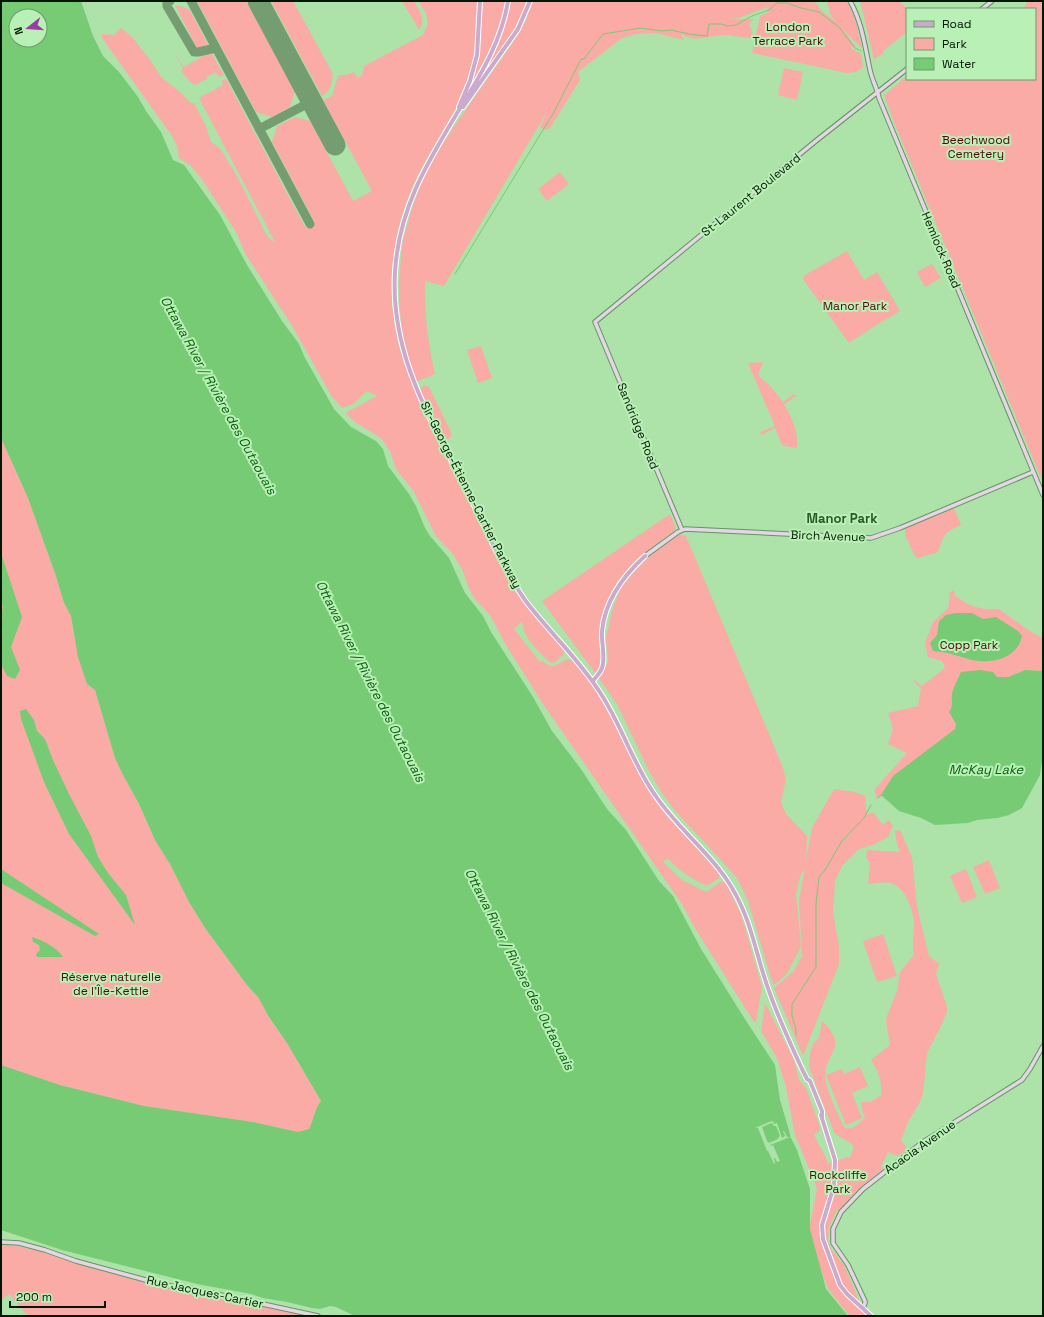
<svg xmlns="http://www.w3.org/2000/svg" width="1044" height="1317" font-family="'Space Grotesk',sans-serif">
	<rect width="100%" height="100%" fill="#ade2a9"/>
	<path fill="#faaba6" d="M197,1H246L295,91L290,107L272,117L256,112Z
		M271,1H293L332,72C334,81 330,92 322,96Z
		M402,1H414C419,10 426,19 420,29L418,28Z
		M419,1H479C479,16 480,32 478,46C471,95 438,135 417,177C392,228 385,288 398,342C402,358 408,373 414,388L498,557L532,612L564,650V654L554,663L550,662C542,656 522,635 523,625L521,622L514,629L540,662L542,661C558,673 557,660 570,659L591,682L601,698L612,718L633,762L653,796L671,820L712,865L720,875L719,878L707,886C690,878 680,871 667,858L663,862L682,880L706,892L722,881L726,883L742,917L762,987L756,1022H754L695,928L682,904L543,704L506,645L490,615L475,599L469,589L463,571L453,554L436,536L413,490L398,472L394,464L391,453L381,438L355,422L346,414L347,412L377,396L367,391L353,404L342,408L332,397L291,324L246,255L236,232L201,178L190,165L179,158L177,146L172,136L102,38V34L114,35L121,28L132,37L148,57L162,78L180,92L191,103H194L206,126L211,142L220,148L237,176L266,234L270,239L275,242L199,98L223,85L221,81L226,79L305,227L314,221L272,142L277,126L295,117L310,121L353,201L372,191L323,100L332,96L338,76L349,74L354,72L358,78L362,75L364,66L423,35L428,24L426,14Z
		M482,1H506C500,34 485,62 468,91C480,59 481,35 482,1Z
		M510,1H528L517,28L479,83C493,55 504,32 510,1Z
		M531,1H811L816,3L822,11L835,21L831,16L827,1H847L855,18L862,48L842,29L856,47H851V48L861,54L863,67L856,72L847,73L752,53L760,16L769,12L767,9L768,7L739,18L730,19H754L749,24L752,31L753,38C743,38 734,35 724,35C709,35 694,44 681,33L684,40L655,33L637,34L622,38L578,72L580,80L550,128L545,130L540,127L548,110L444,286L425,281C424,313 428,343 435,374L416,382L409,361L402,330L399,304V281L402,244L411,211L419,189L432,161L453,128L512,44L527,18Z
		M860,1H899L908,9H907V32L883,51L884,53L874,59Z
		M1028,1H1043V483L961,284H962H961L921,188H922L921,187L895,125L884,95L907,76V79H1035V9H1023Z
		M175,5L189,9L209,46L208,48L198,50Z
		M174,52L184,67L200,58L202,53L211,52L224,75L219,77L216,72L206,77L207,79L194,85L184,75L181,70L183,68Z
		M784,68L803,72L797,100L778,95Z
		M560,172L569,184L547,201L538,189Z
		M847,251L864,280L877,272L900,311L870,329L849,343L803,279L805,275Z
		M932,264L941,278L925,287L917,272Z
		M481,346L492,378L478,383L467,350Z
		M763,362L758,375L771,387L783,402L794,394L796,396L784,404C793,420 798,430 797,448L790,447L782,445L775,428L761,435L760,432L775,426L748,363Z
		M424,385L429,387L451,432V436L449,439H445L443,436L420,392L421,388Z
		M1,438L28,498L56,576L64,603L71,616L73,631L87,684L95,690L115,758L123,775L139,804L155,840L170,864L189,902L205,928L247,985L258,997L269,1017L287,1043L321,1101C315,1108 314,1119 309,1129L298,1132L253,1122L144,1106L60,1085L1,1065Z
		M954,508L961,525C944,532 944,535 938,552L918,558L915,556L905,535V528Z
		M670,514L676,528L674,531C647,551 620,569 607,602C603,611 600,622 600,632C599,644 606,665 595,673L542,601Z
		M678,534L686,536L782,765L786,779L781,802L786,814L807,836L806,859L812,828L834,789L855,792L865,796L867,815L873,812L883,825L889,820L893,826L888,837L873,845L859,849L842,866L835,881L833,912L839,947V964L803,1056L774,988L793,972L802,956L799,900L805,868L800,877L796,894L801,946L788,972L782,979L773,985L748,901L737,878L708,846L676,812L660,790L648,769L617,704L598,677L603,672L608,662L606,638L612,611L621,587L647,558Z
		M954,590L955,596C971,607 979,610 999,609L1031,632L1043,638V671L1025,670L1008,677H997L952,695V707L957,731L893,780L880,798H877L874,790L907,753L888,744L893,729L888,713L918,706L921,688L913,681L914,680L922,686L945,668L942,661L928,657L925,643L933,622L948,608L950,597L949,593Z
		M900,830L912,857L917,907L929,956L939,964L936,974L947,1007V1012L940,1028L927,1053L923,1093L920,1102L908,1122L901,1140L906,1147L904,1152L897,1156L888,1152L881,1167L884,1168L863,1186L841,1210H837L829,1227L828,1240L831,1249L844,1265L858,1298L868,1316H850L828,1289L814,1251L809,1230L817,1189L816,1186L795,1135L786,1087L777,1058L761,1031L765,1003L794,1060L799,1080L806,1088L820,1127V1131L814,1134C818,1145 825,1153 828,1164L847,1157L850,1158L854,1146C848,1140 839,1138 834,1132L809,1067L810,1053L813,1044L819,1038L822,1021C849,1047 827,1049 825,1076C824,1084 840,1121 845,1128C854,1130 859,1123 865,1118L861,1107L862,1102H870L881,1095C882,1081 879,1072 871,1060L890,1045L886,1021L887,1016L897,991L900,972L914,955C911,942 915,933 914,920C912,908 904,885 890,883C883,882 875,883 868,884L870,864L866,857L867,851L869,850L900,852L897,844L895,831Z
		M989,860L1000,888L985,894L973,867Z
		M966,869L977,897L962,903L950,876Z
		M883,934L897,976L877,982L863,941Z
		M860,1067L868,1086L852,1093L862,1118L846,1125L826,1075L842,1069L844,1074Z
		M1,1241L16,1246L53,1254L80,1264L162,1287L190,1291L300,1314L299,1316H28L9,1294L1,1300Z"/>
	<path fill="#78cb75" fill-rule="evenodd" d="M1,1H81L93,36L103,56L119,72L138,97L146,111L161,132L173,160L184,165L220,215L247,265L282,321L299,344L305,358L334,409L351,427L376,441L383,449L388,466L409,494L416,506L425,528L430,536L449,558L465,593L483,616L491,632L533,697L552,731L581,769L607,809L626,830L659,881L673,896L701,949L743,1016L775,1065L780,1100L790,1134V1136L797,1150L810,1189V1229L826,1289L848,1316H355L336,1307L330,1306L320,1309L312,1308L287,1302L263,1298L251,1294L197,1284L62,1250L1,1230V1065L60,1085L144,1106L253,1122L298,1132L309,1129C314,1119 315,1108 321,1101L287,1043L269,1017L258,997L247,985L205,928L189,902L170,864L155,840L139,804L123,775L115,758L95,690L87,684L78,657L71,616L64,603L56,576L28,498L1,438ZM16,16H40V40H16Z
		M1,553L22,617L11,647L20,670L15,679L7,676L1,664V614L3,607L1,601Z
		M956,613H972L983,619L996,617L1018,631L1022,636C1017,659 992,664 972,660C964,658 956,655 948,653C943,652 938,652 933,651L930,643L937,635L939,621L946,615Z
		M980,670L993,672L997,677H1008L1025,670L1043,671V754L1040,775L1022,808L1009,815L997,818L977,820L968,823L935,825L921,818L899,811L881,795L893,776L955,729L956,724L949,712C954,705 951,702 952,693C954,686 958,679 961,672Z
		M26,709L34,720L37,731L45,739L53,760L69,794L91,836L98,857L108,873L126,895L135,925L69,834L44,782L21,719L20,711Z
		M1,869L99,934L95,936L1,883Z
		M32,937C44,941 55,946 63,957H37L36,954L40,950L39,945L33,942Z"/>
	<path fill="#ade2a9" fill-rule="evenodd" d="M773,1121L774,1124L777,1123L782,1138L785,1136L783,1131H784L787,1137H790L770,1145V1146L773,1145L780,1161L777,1162L775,1158H774L775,1163L774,1164L768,1151H767L758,1128H755L769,1122ZM772,1123L774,1126H776L780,1136L778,1138V1139L769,1143L767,1141L762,1127Z"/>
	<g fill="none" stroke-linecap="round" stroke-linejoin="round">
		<path stroke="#78cb75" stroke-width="1" d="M455,274L554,112L581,59H584L603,34L641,28L661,31L671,30L689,34L707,36L709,24H721L728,26L736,25L752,16L769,10L777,3H787L801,8L819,12L839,27L855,48L861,51
			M877,798L881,795
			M796,1035V1029L792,1016V1004L816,967V903L819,877L825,870L842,841L864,818L871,805"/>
		<path stroke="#749e72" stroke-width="9" d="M170,1L167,3V6L194,52H198L216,48
			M191,1L310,224
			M259,129L303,106L307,99L306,90"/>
		<path stroke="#749e72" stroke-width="21" d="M258,1L335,145"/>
		<g stroke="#639661" stroke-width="5.5">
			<path id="secondary" d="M850,1C862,22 865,47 870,70C872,80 877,88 879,98L1043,495
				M982,9L992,1
				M682,530L595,322L817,140L907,69
				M645,556L678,532L685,529L871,538L900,528L1033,472
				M1,1242L19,1243L45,1250L76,1261L164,1285L189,1288L318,1316
				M863,1308L865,1303V1301L848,1265L833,1243V1229L841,1212L863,1189L923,1142L1022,1080L1030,1069L1043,1046"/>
		</g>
		<g stroke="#fff" stroke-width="6">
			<path id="primary" d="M508,1C502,39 482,73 462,105C429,160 399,206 395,272C390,356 432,421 468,493C486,529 502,567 525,600C549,632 580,660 601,694C622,726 633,764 655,795C678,829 712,854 732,888C752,921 756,956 769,991C778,1017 790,1043 802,1069L807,1079L810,1081L822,1111V1117
				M459,107L470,81L477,55L480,1
				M463,107L518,29L530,1
				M593,681C596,677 600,673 602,668C606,657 601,643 602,631C605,601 623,576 645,556
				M821,1115L835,1160L834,1186L822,1225L823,1239L840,1285L847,1294L871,1316"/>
		</g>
		<use href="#secondary" stroke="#e5d5e6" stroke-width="3.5"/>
		<use href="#primary" stroke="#caabce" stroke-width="4"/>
	</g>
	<g text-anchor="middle" stroke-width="4" stroke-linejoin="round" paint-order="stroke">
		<g font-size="12" fill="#53080f" stroke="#b9f0b6">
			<text x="788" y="31">London<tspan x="788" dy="14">Terrace Park</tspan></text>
			<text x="976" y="144">Beechwood<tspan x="976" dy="14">Cemetery</tspan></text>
			<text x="855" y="310">Manor Park</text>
			<text x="969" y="649">Copp Park</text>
			<text x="111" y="981">Réserve naturelle<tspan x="111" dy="14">de l'Île-Kettle</tspan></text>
			<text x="838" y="1179">Rockcliffe<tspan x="838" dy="14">Park</tspan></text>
		</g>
		<g font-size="12" fill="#031603" stroke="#b9f0b6">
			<text transform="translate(751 195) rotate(-39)" y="4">St-Laurent Boulevard</text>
			<text transform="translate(941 250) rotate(67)" y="4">Hemlock Road</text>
			<text transform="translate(638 426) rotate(68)" y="4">Sandridge Road</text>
			<text transform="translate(471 495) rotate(63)" y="4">Sir-George-Étienne-Cartier Parkway</text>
			<text transform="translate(828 536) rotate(2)" y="4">Birch Avenue</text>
			<text transform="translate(920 1147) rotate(-35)" y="4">Acacia Avenue</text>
			<text transform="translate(205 1292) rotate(12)" y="4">Rue Jacques-Cartier</text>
		</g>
		<g font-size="13" font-style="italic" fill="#07620d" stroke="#b9f0b6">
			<text transform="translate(219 395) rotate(61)" y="5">Ottawa River / Rivière des Outaouais</text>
			<text transform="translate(371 681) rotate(63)" y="5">Ottawa River / Rivière des Outaouais</text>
			<text x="986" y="774">McKay Lake</text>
			<text transform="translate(520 969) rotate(63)" y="5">Ottawa River / Rivière des Outaouais</text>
		</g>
		<g font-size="13" font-weight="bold" fill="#285927" stroke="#b9f0b6">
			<text x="842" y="523">Manor Park</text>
		</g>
	</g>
	<rect width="1044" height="1317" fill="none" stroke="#031603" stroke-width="4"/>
	<rect x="906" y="8" width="130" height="72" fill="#b9f0b6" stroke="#70996e"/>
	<rect x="914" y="21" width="20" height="6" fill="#caabce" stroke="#70996e"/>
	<text x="942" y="28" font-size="12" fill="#031603">Road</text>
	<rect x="914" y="38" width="20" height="12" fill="#faaba6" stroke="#70996e"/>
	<text x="942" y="48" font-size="12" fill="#031603">Park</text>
	<rect x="914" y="58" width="20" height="12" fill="#78cb75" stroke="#70996e"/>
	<text x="942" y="68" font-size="12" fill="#031603">Water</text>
	<g transform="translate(28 28) rotate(253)"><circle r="19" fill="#b9f0b6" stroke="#70996e"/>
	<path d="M0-3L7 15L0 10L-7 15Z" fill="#9a3ca5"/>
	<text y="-6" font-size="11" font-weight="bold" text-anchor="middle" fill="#031603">N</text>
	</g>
	<path d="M10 1301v6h95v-6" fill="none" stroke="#031603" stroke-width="2"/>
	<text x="16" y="1301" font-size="12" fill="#031603" stroke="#b9f0b6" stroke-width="3" paint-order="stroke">200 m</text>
</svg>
